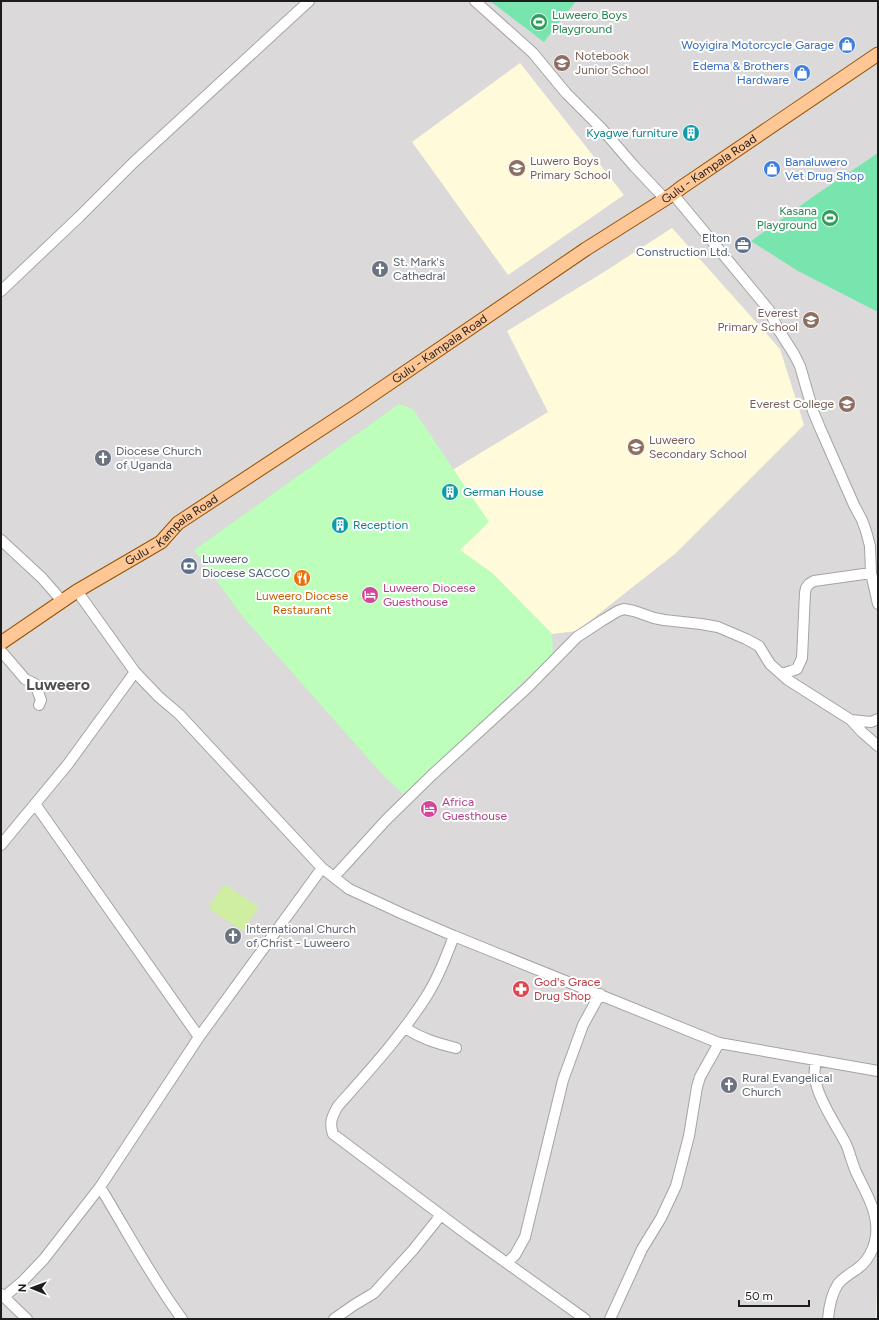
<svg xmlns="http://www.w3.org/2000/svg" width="879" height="1320" font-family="Figtree,sans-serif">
	<rect width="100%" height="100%" fill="#efe9e1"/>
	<path fill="#dbd9da" d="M1,1H878V1277L875,1319H1Z"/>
	<path fill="#fffbda" d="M520,63L624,195L508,275L412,142Z
		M672,228L780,349L804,425L676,553L577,631L552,634L492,573L459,550L454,469L548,412L507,331L604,272Z"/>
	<path fill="#d0eea2" d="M224,884L259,907L243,931L208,908Z"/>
	<path fill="#bcfeba" d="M399,404L413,409L489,522L460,550L492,573L552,634L553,653L472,731L403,794L382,774L243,617L194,550Z"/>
	<path fill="#78e5af" d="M490,1H576L544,42Z
		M878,153V312L798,271L751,241L814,196Z"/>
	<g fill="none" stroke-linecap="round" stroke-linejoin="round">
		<g stroke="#a4a4a4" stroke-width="12">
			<path id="minor" d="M475,1L533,53L566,93L602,129L634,166L665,199
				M673,194L769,310L778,329L794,354L800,366L813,411L820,428L854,505L862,520L866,531L870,546L871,573L878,604
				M1,291L79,217L133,163L309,1
				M1,540L42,578L63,602
				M77,591L135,672L159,697L179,714L322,868L349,889L403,914L454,936L719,1043L878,1071
				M1,651L25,679L35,684L41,700L39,705
				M782,674L797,669L802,658L805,593L806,588L809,584L814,581L871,573
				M851,720L871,722L878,719
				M35,804L199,1037
				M1,845L68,764L135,672
				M334,877L386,820L432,775L528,687L577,637L603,620L618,611L624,609L634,611L654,618L664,620L701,624L718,627L746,639L759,646L770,664L788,680L851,720L862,732L878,746
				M454,936C446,957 438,978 426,997C401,1036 369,1071 338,1106C332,1116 329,1123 333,1134L469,1236L585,1319
				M405,1028C422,1039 436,1043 456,1048
				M817,1060C806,1084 835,1122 846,1144C850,1153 852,1163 856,1172C864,1189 874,1205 876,1223C878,1241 871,1259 857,1269C851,1273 843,1278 838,1284C831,1295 829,1307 828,1319
				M100,1187C127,1231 151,1277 182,1319
				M507,1263L515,1255L525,1237L563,1080L583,1025L600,994
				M1,1294L27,1319
				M5,1296L23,1281L44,1259L100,1187L199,1037L322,868
				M334,1319L354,1305L374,1293L413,1250L441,1215
				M610,1319L642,1249L661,1218L676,1186L689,1136L697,1087L700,1077L719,1043"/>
		</g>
		<g stroke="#955300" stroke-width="15">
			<g id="major">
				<path id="s1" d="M1,643L77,591L161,542L178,523L356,406L586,249L673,194L682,187L878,54"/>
			</g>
		</g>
		<use href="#minor" stroke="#fff" stroke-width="10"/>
		<use href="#major" stroke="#ffc696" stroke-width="13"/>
	</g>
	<defs>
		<g id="stadium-disc" transform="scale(0.9)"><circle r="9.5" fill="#2e9e5b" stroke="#fff"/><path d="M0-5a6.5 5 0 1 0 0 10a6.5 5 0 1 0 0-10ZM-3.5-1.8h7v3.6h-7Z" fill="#fff"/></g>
		<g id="shop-disc" transform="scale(0.9)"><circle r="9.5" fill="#3f7fe0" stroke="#fff"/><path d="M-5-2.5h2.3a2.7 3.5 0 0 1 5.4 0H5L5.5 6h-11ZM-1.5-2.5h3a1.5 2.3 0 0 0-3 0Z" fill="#fff"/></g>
		<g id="school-disc" transform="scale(0.9)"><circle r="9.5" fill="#8d6e63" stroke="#fff"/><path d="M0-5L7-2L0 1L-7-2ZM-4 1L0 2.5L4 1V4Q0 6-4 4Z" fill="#fff"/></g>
		<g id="building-disc" transform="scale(0.9)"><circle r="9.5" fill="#0f9aa8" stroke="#fff"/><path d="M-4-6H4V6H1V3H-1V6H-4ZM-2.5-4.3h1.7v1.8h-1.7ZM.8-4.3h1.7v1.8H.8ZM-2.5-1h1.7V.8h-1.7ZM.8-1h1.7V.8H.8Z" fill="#fff"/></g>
		<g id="office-disc" transform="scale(0.9)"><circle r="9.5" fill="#5c6f8a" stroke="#fff"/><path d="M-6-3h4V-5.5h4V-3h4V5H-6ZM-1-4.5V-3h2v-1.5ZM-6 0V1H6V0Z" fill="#fff"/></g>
		<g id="church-disc" transform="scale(0.9)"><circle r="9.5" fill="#6b7280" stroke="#fff"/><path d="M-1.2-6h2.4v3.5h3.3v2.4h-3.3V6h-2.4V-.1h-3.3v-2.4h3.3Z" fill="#fff"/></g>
		<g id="bank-disc" transform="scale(0.9)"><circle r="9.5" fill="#5c6f8a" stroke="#fff"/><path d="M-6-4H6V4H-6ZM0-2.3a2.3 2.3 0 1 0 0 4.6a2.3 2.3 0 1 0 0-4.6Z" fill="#fff"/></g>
		<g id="restaurant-disc" transform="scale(0.9)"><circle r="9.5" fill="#e8710a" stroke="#fff"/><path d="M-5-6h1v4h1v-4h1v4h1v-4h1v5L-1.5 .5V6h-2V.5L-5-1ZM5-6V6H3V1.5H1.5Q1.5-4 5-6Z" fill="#fff"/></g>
		<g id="hotel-disc" transform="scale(0.9)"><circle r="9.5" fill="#d1479c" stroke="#fff"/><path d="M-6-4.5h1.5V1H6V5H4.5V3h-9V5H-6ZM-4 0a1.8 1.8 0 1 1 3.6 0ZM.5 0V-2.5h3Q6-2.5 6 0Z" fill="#fff"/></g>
		<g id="pharmacy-disc" transform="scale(0.9)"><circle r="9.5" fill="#e0444e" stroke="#fff"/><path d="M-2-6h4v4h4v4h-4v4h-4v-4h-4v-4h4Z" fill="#fff"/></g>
	</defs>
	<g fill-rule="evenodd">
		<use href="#stadium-disc" x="539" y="22"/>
		<use href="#shop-disc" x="847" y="45"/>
		<use href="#school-disc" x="562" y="63"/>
		<use href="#shop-disc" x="802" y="73"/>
		<use href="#building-disc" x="691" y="133"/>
		<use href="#school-disc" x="517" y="168"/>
		<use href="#shop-disc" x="772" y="169"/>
		<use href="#stadium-disc" x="830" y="218"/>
		<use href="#office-disc" x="743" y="245"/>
		<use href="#church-disc" x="380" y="269"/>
		<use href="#school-disc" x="811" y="320"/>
		<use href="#school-disc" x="847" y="404"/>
		<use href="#school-disc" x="636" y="447"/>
		<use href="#church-disc" x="103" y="458"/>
		<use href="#building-disc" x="450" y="492"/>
		<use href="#building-disc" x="340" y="525"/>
		<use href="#bank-disc" x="189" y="566"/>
		<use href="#restaurant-disc" x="302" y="578"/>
		<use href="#hotel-disc" x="370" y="595"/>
		<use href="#hotel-disc" x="429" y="809"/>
		<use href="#church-disc" x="233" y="936"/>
		<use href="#pharmacy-disc" x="521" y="989"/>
		<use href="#church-disc" x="729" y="1085"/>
	</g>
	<g text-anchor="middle" stroke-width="4" stroke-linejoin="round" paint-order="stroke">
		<g font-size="12" fill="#27864d" stroke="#fff" text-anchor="start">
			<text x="552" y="19">Luweero Boys<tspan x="552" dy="14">Playground</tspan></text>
			<text x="817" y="215" text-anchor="end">Kasana<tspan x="817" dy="14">Playground</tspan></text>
		</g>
		<g font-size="12" fill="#366cbe" stroke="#fff" text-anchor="end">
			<text x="834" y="49">Woyigira Motorcycle Garage</text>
			<text x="789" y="70">Edema &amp; Brothers<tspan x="789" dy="14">Hardware</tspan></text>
			<text x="785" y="166" text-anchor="start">Banaluwero<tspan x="785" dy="14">Vet Drug Shop</tspan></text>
		</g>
		<g font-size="12" fill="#785e54" stroke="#fff" text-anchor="start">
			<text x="575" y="60">Notebook<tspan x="575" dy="14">Junior School</tspan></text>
			<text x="530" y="165">Luwero Boys<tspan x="530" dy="14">Primary School</tspan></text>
			<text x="798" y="317" text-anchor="end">Everest<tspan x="798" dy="14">Primary School</tspan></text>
			<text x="834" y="408" text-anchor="end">Everest College</text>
			<text x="649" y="444">Luweero<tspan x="649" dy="14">Secondary School</tspan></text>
		</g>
		<g font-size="12" fill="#0d838f" stroke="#fff" text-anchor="start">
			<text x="678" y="137" text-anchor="end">Kyagwe furniture</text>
			<text x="463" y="496">German House</text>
			<text x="353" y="529">Reception</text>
		</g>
		<g font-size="12" fill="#1d1d1d" stroke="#fff">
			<text dy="4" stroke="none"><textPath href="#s1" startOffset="853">Gulu - Kampala Road</textPath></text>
			<text dy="4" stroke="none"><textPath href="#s1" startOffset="529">Gulu - Kampala Road</textPath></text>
			<text dy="4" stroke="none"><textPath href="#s1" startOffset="205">Gulu - Kampala Road</textPath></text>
		</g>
		<g font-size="12" fill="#4e5e75" stroke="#fff" text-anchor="end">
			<text x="730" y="242">Elton<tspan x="730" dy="14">Construction Ltd.</tspan></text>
			<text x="202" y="563" text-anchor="start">Luweero<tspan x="202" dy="14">Diocese SACCO</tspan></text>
		</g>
		<g font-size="12" fill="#5b616d" stroke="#fff" text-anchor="start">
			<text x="393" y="266">St. Mark's<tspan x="393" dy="14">Cathedral</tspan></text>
			<text x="116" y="455">Diocese Church<tspan x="116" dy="14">of Uganda</tspan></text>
			<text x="246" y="933">International Church<tspan x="246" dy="14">of Christ - Luweero</tspan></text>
			<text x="742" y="1082">Rural Evangelical<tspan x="742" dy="14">Church</tspan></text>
		</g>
		<g font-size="12" fill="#b23c85" stroke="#fff" text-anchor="start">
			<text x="383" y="592">Luweero Diocese<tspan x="383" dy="14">Guesthouse</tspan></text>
			<text x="442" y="806">Africa<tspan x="442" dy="14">Guesthouse</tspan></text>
		</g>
		<g font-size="12" fill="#c56008" stroke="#fff">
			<text x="302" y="600">Luweero Diocese<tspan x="302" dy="14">Restaurant</tspan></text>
		</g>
		<g font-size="12" fill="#be3a42" stroke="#fff" text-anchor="start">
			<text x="534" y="986">God's Grace<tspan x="534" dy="14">Drug Shop</tspan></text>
		</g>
		<g font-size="16" font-weight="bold" fill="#505050" stroke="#fff">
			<text x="58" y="690">Luweero</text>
		</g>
	</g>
	<rect width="879" height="1320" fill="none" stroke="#1d1d1d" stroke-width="4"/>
	<g transform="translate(32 1288) rotate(271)" stroke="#ffffff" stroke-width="3" paint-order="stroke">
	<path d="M0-3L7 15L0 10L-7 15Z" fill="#1d1d1d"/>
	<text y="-6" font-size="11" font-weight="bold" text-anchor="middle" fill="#1d1d1d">N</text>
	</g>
	<path d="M739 1300v6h70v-6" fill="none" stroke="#1d1d1d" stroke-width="2"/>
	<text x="745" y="1300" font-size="12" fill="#1d1d1d" stroke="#ffffff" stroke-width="3" paint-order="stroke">50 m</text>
</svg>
